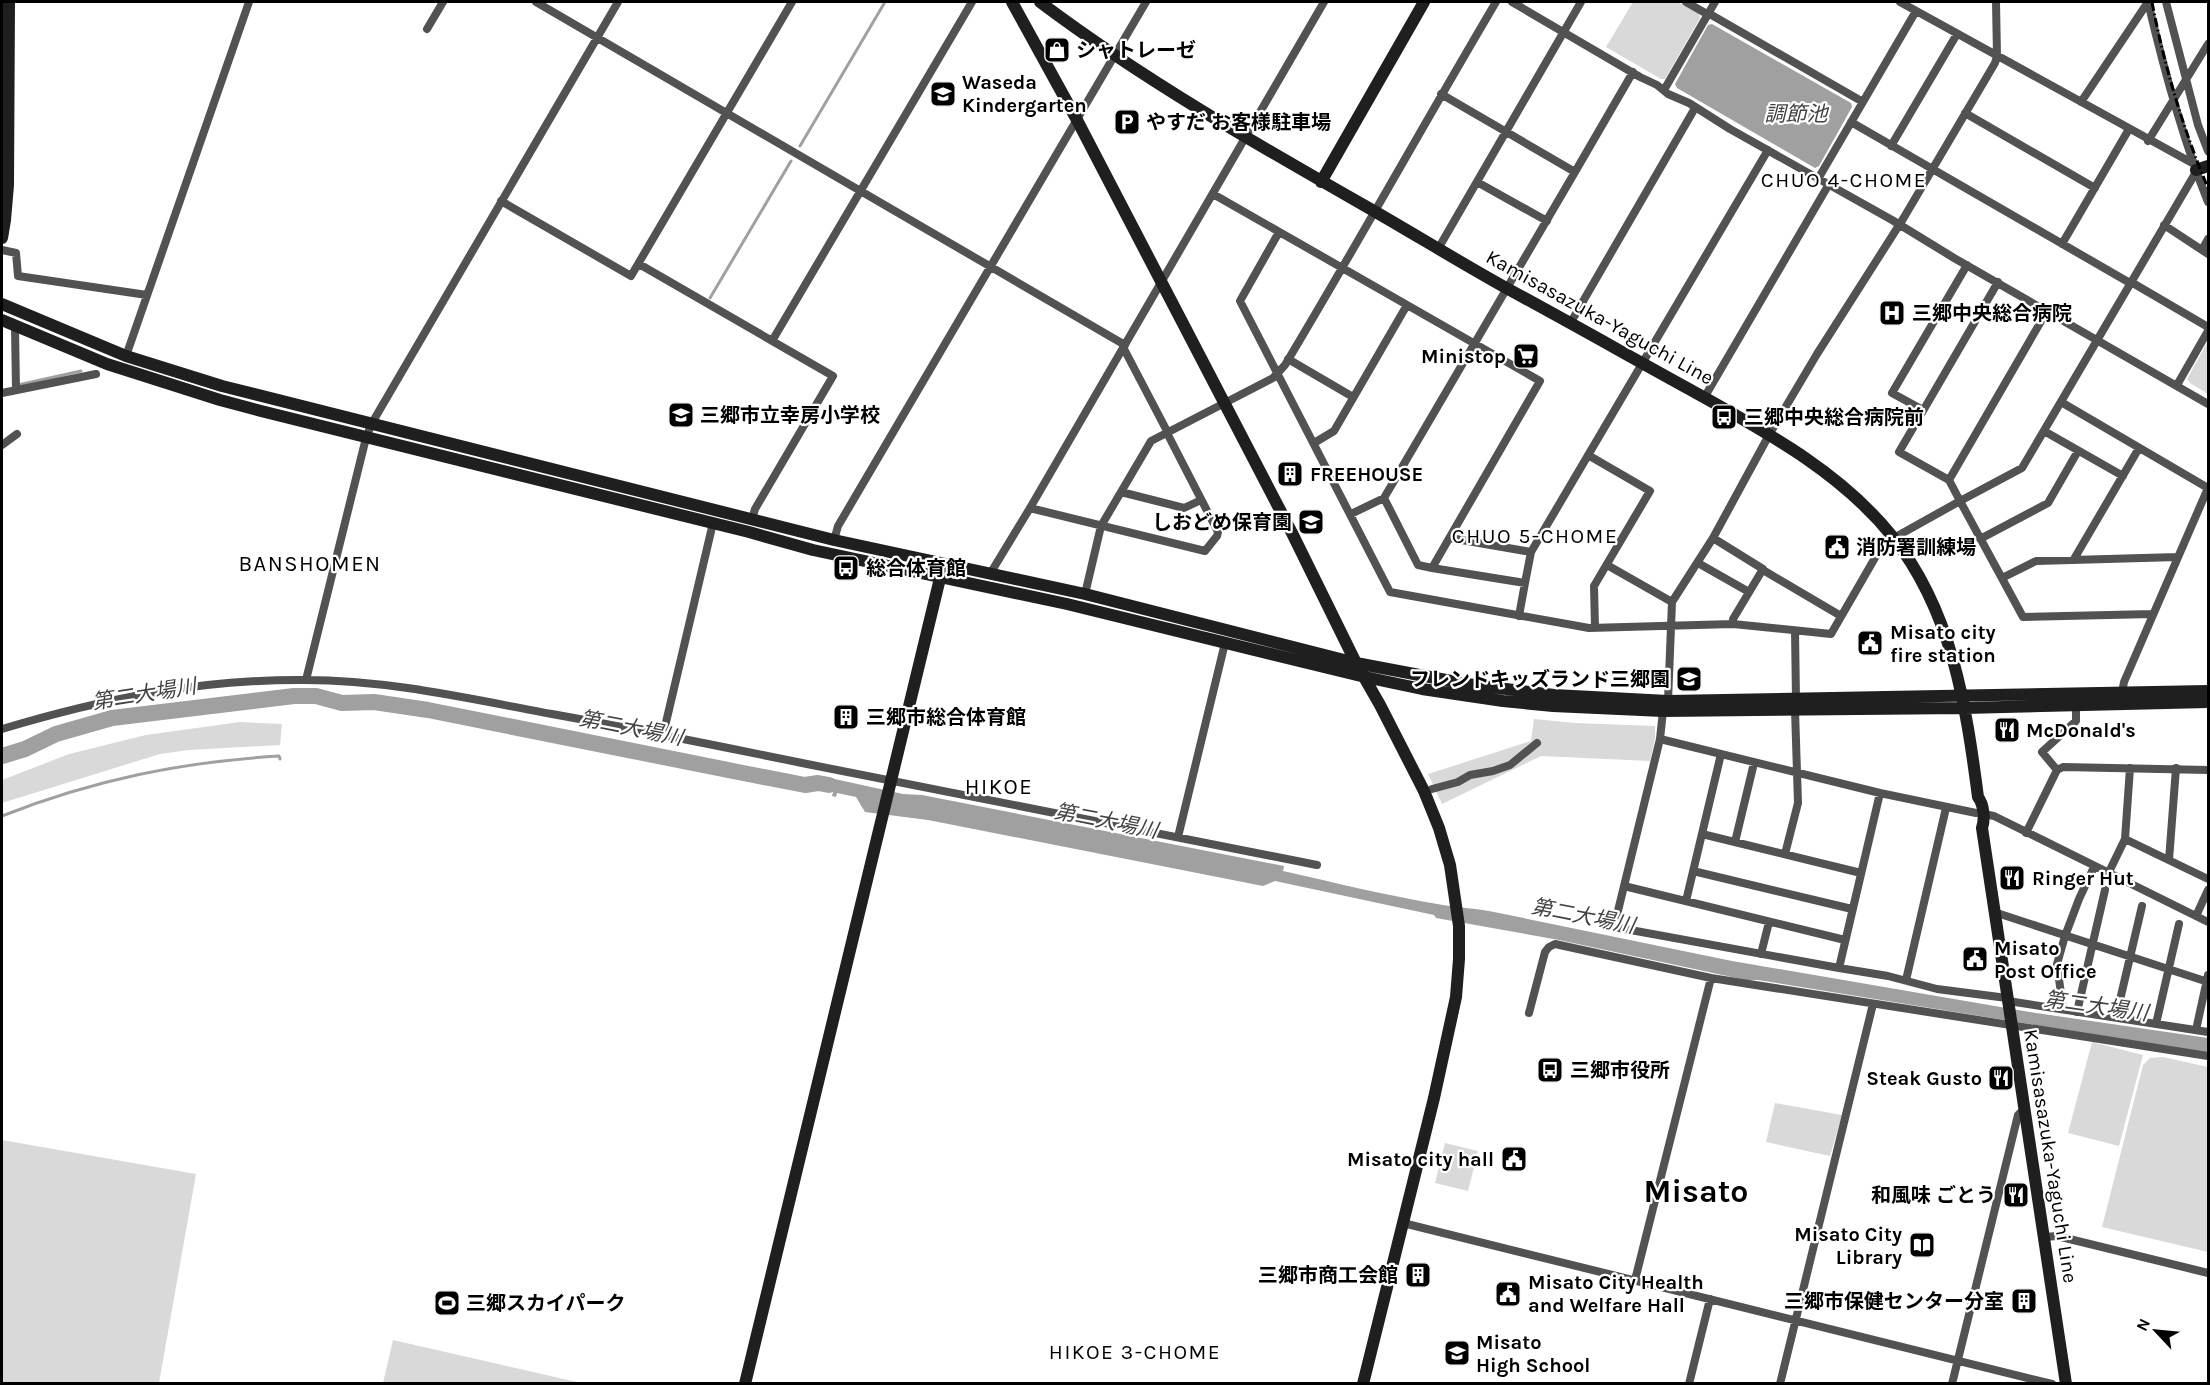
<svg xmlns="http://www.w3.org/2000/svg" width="2210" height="1385" font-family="Karla,'Noto Sans JP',sans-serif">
	<rect width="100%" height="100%" fill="#fff"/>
	<path fill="#d9d9d9" d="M1633,2H1678L1699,13L1700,18L1665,79H1661L1606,47Z
		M2208,341V394L2190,383L2187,379Z
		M1534,719L1575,723L1655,726V738L1650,761L1541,756L1442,804L1428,774L1531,741Z
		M240,722L282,724L280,745L189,750L160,754L2,803V780L69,754L146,735Z
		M2092,1042L2143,1055L2119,1146L2068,1133Z
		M2163,1057L2208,1067V1252L2102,1227L2143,1065L2150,1058Z
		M1775,1103L1842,1115L1830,1156L1766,1142Z
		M2,1140L196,1174L159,1383H2Z
		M1445,1143L1478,1151L1468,1191L1435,1183Z
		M393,1340L581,1383H383Z"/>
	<path fill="#a0a0a0" d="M1712,24L1851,103L1852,107L1819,166L1815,168L1677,88L1675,84L1708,25Z
		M821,776L903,794L922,795L1284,866L1283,871C1336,883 1389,896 1443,905C1458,908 1474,908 1489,911L1732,961L2036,1013L2208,1038V1053L1758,980H1746L1559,940L1436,918L1434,915L1275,881L1263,886L928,820L865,812L856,797L837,793L836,797L832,796L833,792L809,787L808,780Z"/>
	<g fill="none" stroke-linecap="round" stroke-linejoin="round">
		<path stroke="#a0a0a0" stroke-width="3" d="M800,146L885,2
			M710,298L791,161
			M18,385L81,371
			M2,816C93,780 181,762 279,756L280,759"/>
		<path stroke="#a0a0a0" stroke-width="16" d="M2,756L25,749L56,734L112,718L294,696H316L342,703L374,702L428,710L738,772L805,785L818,783L829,785"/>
		<path stroke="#525252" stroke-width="8" d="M536,2L1125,345
			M1512,2L1640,77L1657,85L1668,94L1689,103L1730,129L1892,220L1954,258L2208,404
			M1686,2L1707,14
			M1900,2L2194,164
			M2148,2C2164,70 2182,137 2208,202
			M2166,2L2198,125L2208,151
			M1708,13L1863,102
			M427,29L443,2
			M1664,90L1715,2
			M1441,94L1575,172L1384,498L1418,565L1432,568L1525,583L1531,552L1768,150
			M2081,102L2148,2
			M1965,113L2095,188
			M1851,122L2130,283
			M2148,141L2208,44
			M1891,146L1957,34
			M1575,172L1633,72
			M1818,179L1916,11
			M1477,182L1547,221
			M1213,194L1540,381L1432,568
			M501,201L631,276L792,2
			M2164,225L2208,254
			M1279,232L1240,301L1390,592L1589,628L1733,624L1831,634L1883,544L1960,501L1949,480L1899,452L1998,282
			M2062,244L2129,129
			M1438,249L1581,2
			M2,250L16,253L18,276L147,295
			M2202,250L2208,239
			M639,264L833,376L755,509L752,519
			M2131,282L2208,327
			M1571,322L1695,108
			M15,326L16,390
			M772,341L972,2
			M1123,347L1168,433
			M126,356L249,2
			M1288,359L1353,397
			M2177,385L2208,331
			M2,393L96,374
			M1704,398L1829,184
			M2061,402L2208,488
			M1923,410L1892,393L1967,265
			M2044,431L2123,476
			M1314,443L1334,431L1407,305
			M2,445L17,434
			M1588,455L1650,491L1594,586L1595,628
			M1949,480L2047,311
			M1121,492L1184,508L1201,500
			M1030,508L1205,551L1217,536L1218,532L1167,433
			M1351,514L1384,498
			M1450,538L1531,552
			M1713,538L1763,569L1733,619V624
			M1980,539L2048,503L2078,451
			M834,540L838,526L1146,2
			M2074,559L2139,448
			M1698,563L1749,592
			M1607,565L1672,602
			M1763,570L1841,616
			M990,574L1030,508L1324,2
			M2002,578L2036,561L2178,557
			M1085,594L1101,526L1151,441L1273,378L1285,365C1357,245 1425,122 1496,2
			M2153,614L2023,617L1960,501L2022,468L2196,172
			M1519,616L1525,583
			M1795,631L1796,699
			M306,680L366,438L372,423L618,2
			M2122,693L2124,682L2208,488
			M2,729C102,699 200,679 305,680C389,680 470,699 552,714C635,729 719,746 802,763C974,798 1146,830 1317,865
			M663,735L713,523
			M1660,739L1880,793L1976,813
			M2057,770L2042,752L2076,721V705
			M1432,789L1458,782L1470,775L1493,771L1510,765L1537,743
			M1880,793L1839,968L1888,976L1937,989L2007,998
			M1983,814L1994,816L2208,922
			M2026,833L2057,770L2063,767L2208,770
			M1702,834L1861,873
			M1178,837L1225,643
			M2125,839L2208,879
			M1735,842L1754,763
			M1785,854L1798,803L1795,710
			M2169,860L2176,768
			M1693,871L1852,909
			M2108,874L2125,839L2130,768
			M1624,886L1845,940
			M1686,901L1721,754
			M1994,912L2208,982
			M2196,916L2208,890
			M2065,936L2079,899L2094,867
			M1761,954L1769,922
			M1839,968L1614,927L1660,739L1663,711L1668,701L1672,602L1713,538L1769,435L1817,354L1903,219L1995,63L1997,56L1996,2
			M1906,980L1946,808
			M2008,1001L2208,1032
			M2063,1009L2057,964L2065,936
			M2077,1012L2105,890
			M1529,1013L1545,952L1549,947L1555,944L1711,978L2208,1056
			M2116,1017L2142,906
			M2156,1024L2179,924
			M2196,1030L2208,975
			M1403,1223L2052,1384
			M2044,1237L2057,1236L2208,1273
			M1635,1280L1711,978
			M1689,1384L1710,1299
			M1780,1384L1873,1004
			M1952,1384L2018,1115L2024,1109"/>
		<path stroke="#1f1f1f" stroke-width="12" d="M1012,2L1077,120L1292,533L1356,663L1380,705L1424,791L1439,828L1450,865L1459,926V959L1456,997L1434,1098L1363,1384
			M1040,2C1145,81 1260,146 1374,211C1419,237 1463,264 1508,289C1569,322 1629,356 1689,389C1762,430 1839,470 1892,536C1952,611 1966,705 1978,797C1984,805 1985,819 1982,828L2066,1384
			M2196,170L2208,166
			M1321,182L1424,2
			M2,238L5,220L8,185L9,2
			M2,304L126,356L222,386L834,540L1085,594L1356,663L1467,684L1554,695L1668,701L2208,691
			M2,320L107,364L220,400L261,411L749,532L813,550L1067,604L1365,677L1422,689L1503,701L1553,706L1663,711L1965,708L2208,702
			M745,1384L942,570"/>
		<path stroke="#000" stroke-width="3" stroke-dasharray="9 3 1.5 3" stroke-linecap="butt" d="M2152,2C2164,65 2183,129 2208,188"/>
	</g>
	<defs>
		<g id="shop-square" transform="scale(1.35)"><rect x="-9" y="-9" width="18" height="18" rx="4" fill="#000" stroke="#fff"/><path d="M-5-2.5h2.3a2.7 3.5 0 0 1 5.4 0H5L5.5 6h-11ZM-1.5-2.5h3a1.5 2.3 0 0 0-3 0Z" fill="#fff"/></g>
		<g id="school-square" transform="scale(1.35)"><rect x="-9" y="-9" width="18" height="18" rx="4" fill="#000" stroke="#fff"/><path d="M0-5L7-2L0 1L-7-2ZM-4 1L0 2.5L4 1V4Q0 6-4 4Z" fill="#fff"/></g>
		<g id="parking-square" transform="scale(1.35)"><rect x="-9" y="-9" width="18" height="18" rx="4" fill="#000" stroke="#fff"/><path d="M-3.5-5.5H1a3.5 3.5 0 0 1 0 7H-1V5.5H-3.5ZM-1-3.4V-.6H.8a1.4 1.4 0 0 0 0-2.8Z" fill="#fff"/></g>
		<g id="hospital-square" transform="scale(1.35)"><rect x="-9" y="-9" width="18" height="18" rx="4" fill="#000" stroke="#fff"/><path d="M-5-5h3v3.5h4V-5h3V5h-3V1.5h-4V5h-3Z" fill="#fff"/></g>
		<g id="supermarket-square" transform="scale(1.35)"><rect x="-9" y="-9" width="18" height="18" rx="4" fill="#000" stroke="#fff"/><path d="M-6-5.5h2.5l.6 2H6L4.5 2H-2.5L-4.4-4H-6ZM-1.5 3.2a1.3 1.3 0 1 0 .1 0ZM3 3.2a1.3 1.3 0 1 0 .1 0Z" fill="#fff"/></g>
		<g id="bus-square" transform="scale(1.35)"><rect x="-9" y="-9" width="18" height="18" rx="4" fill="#000" stroke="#fff"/><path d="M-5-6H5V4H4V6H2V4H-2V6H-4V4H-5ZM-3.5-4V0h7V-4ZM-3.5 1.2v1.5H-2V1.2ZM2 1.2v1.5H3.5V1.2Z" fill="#fff"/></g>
		<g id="building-square" transform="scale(1.35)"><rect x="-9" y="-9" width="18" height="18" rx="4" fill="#000" stroke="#fff"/><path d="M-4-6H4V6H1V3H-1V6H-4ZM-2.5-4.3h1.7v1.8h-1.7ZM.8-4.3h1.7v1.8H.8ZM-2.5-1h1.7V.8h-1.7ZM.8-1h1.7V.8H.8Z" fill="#fff"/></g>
		<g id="civic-square" transform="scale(1.35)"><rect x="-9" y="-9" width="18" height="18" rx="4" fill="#000" stroke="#fff"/><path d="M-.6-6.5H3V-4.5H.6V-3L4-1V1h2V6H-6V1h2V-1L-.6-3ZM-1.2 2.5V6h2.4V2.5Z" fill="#fff"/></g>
		<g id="restaurant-square" transform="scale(1.35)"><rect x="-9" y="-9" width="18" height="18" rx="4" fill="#000" stroke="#fff"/><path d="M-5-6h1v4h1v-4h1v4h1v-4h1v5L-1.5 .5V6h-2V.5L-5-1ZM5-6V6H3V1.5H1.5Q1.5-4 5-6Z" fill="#fff"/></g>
		<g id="library-square" transform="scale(1.35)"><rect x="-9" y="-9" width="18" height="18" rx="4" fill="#000" stroke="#fff"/><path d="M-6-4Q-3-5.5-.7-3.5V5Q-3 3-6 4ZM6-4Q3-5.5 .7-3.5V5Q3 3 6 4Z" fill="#fff"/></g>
		<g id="stadium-square" transform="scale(1.35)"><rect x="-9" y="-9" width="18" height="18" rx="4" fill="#000" stroke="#fff"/><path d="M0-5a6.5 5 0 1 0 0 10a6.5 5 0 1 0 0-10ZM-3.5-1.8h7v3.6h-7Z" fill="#fff"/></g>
	</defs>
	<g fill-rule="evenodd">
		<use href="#shop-square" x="1057" y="50"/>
		<use href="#school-square" x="943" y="94"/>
		<use href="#parking-square" x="1127" y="122"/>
		<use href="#hospital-square" x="1892" y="313"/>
		<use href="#supermarket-square" x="1526" y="356"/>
		<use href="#school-square" x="681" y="415"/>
		<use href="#bus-square" x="1724" y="417"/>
		<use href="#building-square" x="1290" y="474"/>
		<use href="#school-square" x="1311" y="522"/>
		<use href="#civic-square" x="1837" y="547"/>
		<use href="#bus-square" x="846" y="568"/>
		<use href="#civic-square" x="1870" y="643"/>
		<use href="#school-square" x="1689" y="679"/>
		<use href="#building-square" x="846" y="717"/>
		<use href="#restaurant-square" x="2007" y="730"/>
		<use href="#restaurant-square" x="2012" y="878"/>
		<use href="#civic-square" x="1975" y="959"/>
		<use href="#bus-square" x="1550" y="1070"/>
		<use href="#restaurant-square" x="2001" y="1078"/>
		<use href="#civic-square" x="1514" y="1159"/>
		<use href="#restaurant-square" x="2016" y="1195"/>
		<use href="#library-square" x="1922" y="1245"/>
		<use href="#building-square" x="1418" y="1275"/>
		<use href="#civic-square" x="1508" y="1294"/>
		<use href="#building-square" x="2024" y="1301"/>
		<use href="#stadium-square" x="447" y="1303"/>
		<use href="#school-square" x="1457" y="1353"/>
	</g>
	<g text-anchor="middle" stroke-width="4.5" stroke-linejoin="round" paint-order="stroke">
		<g font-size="20" font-weight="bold" fill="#000" stroke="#fff" text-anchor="start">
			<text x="1076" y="57">シャトレーゼ</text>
			<text x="962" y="89">Waseda<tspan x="962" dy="23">Kindergarten</tspan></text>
			<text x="1146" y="129">やすだ お客様駐車場</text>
			<text x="1912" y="320">三郷中央総合病院</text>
			<text x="1506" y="363" text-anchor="end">Ministop</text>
			<text x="700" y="422">三郷市立幸房小学校</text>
			<text x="1744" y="424">三郷中央総合病院前</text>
			<text x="1310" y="481">FREEHOUSE</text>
			<text x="1292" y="529" text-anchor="end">しおどめ保育園</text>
			<text x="1856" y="554">消防署訓練場</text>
			<text x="866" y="575">総合体育館</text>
			<text x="1890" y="639">Misato city<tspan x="1890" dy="23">fire station</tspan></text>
			<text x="1670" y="686" text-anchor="end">フレンドキッズランド三郷園</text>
			<text x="866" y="724">三郷市総合体育館</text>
			<text x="2026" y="737">McDonald's</text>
			<text x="2032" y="885">Ringer Hut</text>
			<text x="1994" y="955">Misato<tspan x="1994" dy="23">Post Office</tspan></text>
			<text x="1570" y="1077">三郷市役所</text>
			<text x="1982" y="1085" text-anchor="end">Steak Gusto</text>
			<text x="1494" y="1166" text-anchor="end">Misato city hall</text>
			<text x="1996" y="1202" text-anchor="end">和風味 ごとう</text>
			<text x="1902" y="1241" text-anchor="end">Misato City<tspan x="1902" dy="23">Library</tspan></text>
			<text x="1398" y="1282" text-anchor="end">三郷市商工会館</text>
			<text x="1528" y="1289">Misato City Health<tspan x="1528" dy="23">and Welfare Hall</tspan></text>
			<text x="2004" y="1308" text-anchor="end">三郷市保健センター分室</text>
			<text x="466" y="1310">三郷スカイパーク</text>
			<text x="1476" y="1349">Misato<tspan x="1476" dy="23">High School</tspan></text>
		</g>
		<g font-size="20" fill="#000" stroke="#fff">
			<text transform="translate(1600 317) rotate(29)" y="7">Kamisasazuka-Yaguchi Line</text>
			<text transform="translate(2051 1156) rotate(81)" y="7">Kamisasazuka-Yaguchi Line</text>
		</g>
		<g font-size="21" font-style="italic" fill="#414141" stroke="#fff">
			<text x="1796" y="121">調節池</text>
			<text transform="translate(144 694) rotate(-9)" y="7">第二大場川</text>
			<text transform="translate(631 728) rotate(11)" y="7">第二大場川</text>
			<text transform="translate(1106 821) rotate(11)" y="7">第二大場川</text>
			<text transform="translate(1583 916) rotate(11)" y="7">第二大場川</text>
			<text transform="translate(2096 1006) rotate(8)" y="7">第二大場川</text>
		</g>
		<g font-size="21" letter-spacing="1.5" fill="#000" stroke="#fff">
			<text x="1844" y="187">CHUO 4-CHOME</text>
			<text x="1535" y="543">CHUO 5-CHOME</text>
			<text x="1135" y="1359">HIKOE 3-CHOME</text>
		</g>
		<g font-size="22" letter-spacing="1.5" fill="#000" stroke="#fff">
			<text x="310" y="571">BANSHOMEN</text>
			<text x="999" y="794">HIKOE</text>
		</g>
		<g font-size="32" font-weight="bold" fill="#000" stroke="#fff">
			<text x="1696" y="1202">Misato</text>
		</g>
	</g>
	<rect width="2210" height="1385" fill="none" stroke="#000000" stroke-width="6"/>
	<g transform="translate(2156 1331) rotate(296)" stroke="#ffffff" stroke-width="4.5" paint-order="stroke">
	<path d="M0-4.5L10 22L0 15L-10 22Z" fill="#000000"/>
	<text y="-9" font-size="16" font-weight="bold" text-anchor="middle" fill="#000000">N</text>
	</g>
</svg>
